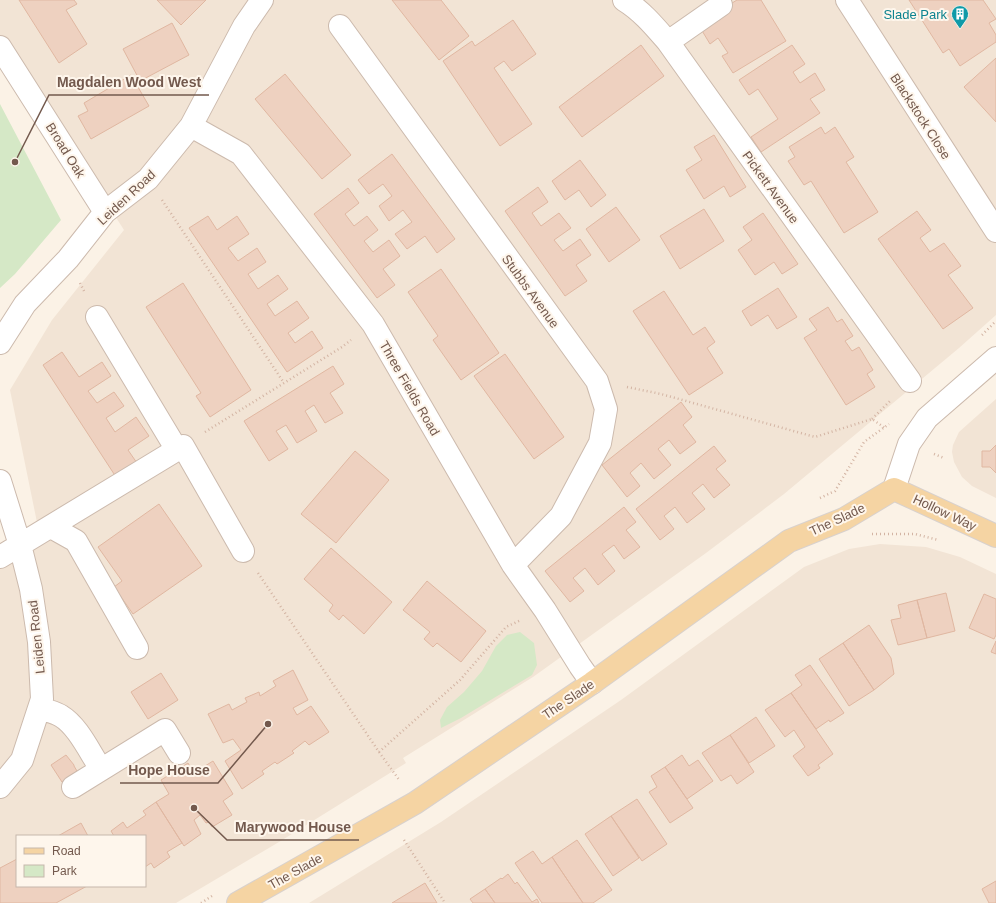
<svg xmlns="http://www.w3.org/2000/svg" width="996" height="903" font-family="Arial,sans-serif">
	<rect width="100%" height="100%" fill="#fbf2e6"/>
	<path fill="#f2e4d5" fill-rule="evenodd" d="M0,0H996V315L959,348L784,494L706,553L533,677L403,758L406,763L279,842L176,903H0V568L41,542L10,390L52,320L124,230L0,36ZM17,836H145V886H17Z
		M996,399V498L972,486L962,477L954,462L952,452L953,445L959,432Z
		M880,544L926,547L960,557L996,574V903H309L441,822L621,700L804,567L849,549Z"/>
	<path fill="#d5e8c6" d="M0,104L61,220L15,274L0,288Z
		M520,632L534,643L537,665L532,675L461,718L441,728L440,720L447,707L464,692L482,671L496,646L507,635Z"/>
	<path fill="#eed1c0" stroke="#e0b7a1" d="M19,0H74L77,4L66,10L87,44L59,63Z
		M157,0H206L181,25Z
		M392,0H441L469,36L439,60Z
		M737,0H761L786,41L733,73L722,56L728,53L718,38L710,44L698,24Z
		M909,0H983L996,19L989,23L996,35V42L960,66L949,49L943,53Z
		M513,20L536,54L512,71L504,61L494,68L532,124L500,146L443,61L472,41L475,46Z
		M172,23L189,55L140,81L123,49Z
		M641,45L664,76L582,137L559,107Z
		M792,45L805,64L793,72L800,83L815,73L825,90L810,99L820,113L761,152L751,137L778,119L758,89L749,95L739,80Z
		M996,58V122L964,87Z
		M285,74L351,155L322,179L255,99Z
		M131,75L149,106L91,139L78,116L88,111L84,103Z
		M821,127L825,134L835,127L854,157L846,162L878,212L844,233L811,181L804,185L788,161L795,157L789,147Z
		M714,135L746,187L730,197L724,186L704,199L686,170L702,160L694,147Z
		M392,154L455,239L437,253L425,236L407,249L395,234L412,222L403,210L389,221L379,206L392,196L383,184L369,194L358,180Z
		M580,160L606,195L591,207L579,190L565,200L552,181Z
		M538,187L548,202L532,213L541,226L559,213L571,228L554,240L563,251L580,239L591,255L576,265L587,281L565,296L505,211Z
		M348,188L359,203L345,214L354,226L367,216L378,230L364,241L373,252L389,240L400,256L383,269L395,285L377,298L314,214Z
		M616,207L640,240L609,262L586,229Z
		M704,209L724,241L680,269L660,236Z
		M917,211L931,230L920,238L930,252L944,243L961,266L948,275L973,308L943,329L878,239Z
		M763,213L798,264L782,274L774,262L755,275L738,250L752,240L743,227Z
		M208,216L217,230L237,216L249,234L228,248L238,261L257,248L266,262L248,274L258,289L278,275L288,289L267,304L275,316L297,301L309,318L288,333L295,343L312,331L323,348L287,372L189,228Z
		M441,269L499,353L461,380L433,340L438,336L408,292Z
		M183,283L251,390L210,417L196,396L201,393L146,307Z
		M778,288L797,317L777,329L768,315L751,326L742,311Z
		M664,291L693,335L705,327L715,342L707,348L723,373L689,395L633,311Z
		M828,307L837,322L842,319L853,336L845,341L852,351L859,347L873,370L867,374L875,387L846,405L804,338L817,330L809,319Z
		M62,352L79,377L102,362L111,376L88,391L97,403L114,392L124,406L106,418L115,432L136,417L149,436L128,450L137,463L116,477L43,365Z
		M505,354L564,437L534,459L474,376Z
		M333,366L344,384L330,393L343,413L325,423L314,405L305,411L317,431L297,443L286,425L276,431L288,449L269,461L244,421Z
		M681,402L692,417L683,425L696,442L680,454L669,440L658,449L671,465L654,479L641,463L630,473L640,486L627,497L602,465Z
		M996,445V473L990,467H982V451H990Z
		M714,446L726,461L716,469L730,485L714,498L703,484L692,493L705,509L687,523L675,507L664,516L674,529L660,540L636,509Z
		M355,451L389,480L336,543L301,514Z
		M159,504L202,566L133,614L114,587L122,581L98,547Z
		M624,507L636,522L626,530L640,547L624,559L614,545L602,554L615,571L598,585L585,568L573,578L584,591L570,602L545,571Z
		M331,548L392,602L364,634L343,615L339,620L329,611L333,605L304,579Z
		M427,581L486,631L461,662L437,643L433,647L424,639L430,632L403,610Z
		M946,593L955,631L927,638L917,600Z
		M984,594L996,599V635L994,639L969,628Z
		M917,600L927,638L898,645L891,620L901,618L898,605Z
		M869,625L891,658L894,674L874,690L843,643Z
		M996,641V654L991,652Z
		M843,643L874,690L849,706L819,659Z
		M810,665L844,713L830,722L829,720L816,729L791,693L802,685L795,675Z
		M293,670L308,700L293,708L297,715L311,706L329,732L309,745L305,741L292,751L294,753L277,764L275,762L262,771L264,774L242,789L225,761L241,750L233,739L223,743L208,714L229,704L232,710L247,702L245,698L259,692L260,696L276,686L273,681Z
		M161,673L178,700L148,719L131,692Z
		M791,693L833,754L818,765L820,768L808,776L793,756L805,747L794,730L785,737L765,710Z
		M756,717L775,746L749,763L730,735Z
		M730,735L754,772L737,784L731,775L721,781L702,753Z
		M66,755L74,765V766L77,771L62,782L51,765Z
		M682,755L689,766L698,760L713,781L687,799L665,767Z
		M213,761L233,794L223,801L232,815L212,827L209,822L206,823L200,815L194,820L201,834L184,846L156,802L169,794L161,780L188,763L194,773Z
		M665,767L693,808L670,823L649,792L657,787L651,776Z
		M637,799L667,844L642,861L611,816Z
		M156,802L182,843L167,852L170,857L154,868L151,863L145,867V836H114L111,831L123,822L127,828L146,815L143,811Z
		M611,816L639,858L613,876L585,834Z
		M81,823L88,836H58Z
		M577,840L612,890L593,903H583L552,857Z
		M533,851L542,864L552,857L583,903H542L515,863Z
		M17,859V886H87L56,903H0V868Z
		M508,874L515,884L517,882L532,902L537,899L539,903H495L485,889L501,878L502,879Z
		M996,881V903H989L982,889Z
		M425,883L437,903H392Z
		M485,889L495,903H473L470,899Z"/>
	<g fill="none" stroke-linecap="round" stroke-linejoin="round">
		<g stroke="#ccbaad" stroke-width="24">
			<path id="minor" d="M624,0C642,11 655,27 668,42L910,381
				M847,0L996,231
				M340,26L597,381L606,409L600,443L561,516L513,565
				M668,42L721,5
				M0,47L105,212
				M191,126L241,154L373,324L513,565L545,610L580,666L592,683
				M97,317L177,450
				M0,343L25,304L68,259L105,212L148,179L191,126L244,26L262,0
				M0,481L20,545L31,589L39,642L42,699L22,760L0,787
				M894,489L909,444L927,418L996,358
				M51,527L76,541L137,648
				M0,557L183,446L243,551
				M40,708C47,711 55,712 61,716C78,726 90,753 101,769
				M73,787L165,730L179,753"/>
		</g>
		<g stroke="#d8d1cd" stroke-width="24">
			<path id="major" d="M238,903L415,803L592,683L789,541L844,519L894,489L996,536"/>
		</g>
		<path stroke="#d3b4a3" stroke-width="2.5" stroke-dasharray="1 3" stroke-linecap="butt" d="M162,200L284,383
			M80,283L85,293
			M982,335L996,321
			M627,387L661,394L815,437L872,419L885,428
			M872,419L891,400
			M205,432L342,347L351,340
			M934,454L944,458
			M820,498L835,491L864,442L889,424
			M872,534H915L938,540
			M258,573L379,752L460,680L506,627L521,620
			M379,752L400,781
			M404,840L445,903
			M201,903L212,896"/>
		<use href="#minor" stroke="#fff" stroke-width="22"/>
		<use href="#major" stroke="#f5d4a3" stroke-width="22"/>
	</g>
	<defs>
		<g id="building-pin" transform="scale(0.9)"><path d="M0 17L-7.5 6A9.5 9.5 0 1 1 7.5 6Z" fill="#0f9aa8" stroke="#fef6ec"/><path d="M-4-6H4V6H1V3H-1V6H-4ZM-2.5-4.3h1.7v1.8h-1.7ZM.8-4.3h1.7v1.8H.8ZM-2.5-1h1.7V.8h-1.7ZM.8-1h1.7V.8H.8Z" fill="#fff"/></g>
	</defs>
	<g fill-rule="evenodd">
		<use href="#building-pin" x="960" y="14"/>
	</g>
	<g text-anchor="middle" stroke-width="4" stroke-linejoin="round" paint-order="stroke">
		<g font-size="13" fill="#0d838f" stroke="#fef6ec" text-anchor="end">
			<text x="947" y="19">Slade Park</text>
		</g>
		<g font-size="13" fill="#73594d" stroke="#fef6ec">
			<text transform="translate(921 116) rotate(57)" y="5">Blackstock Close</text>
			<text transform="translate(66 150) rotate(58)" y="5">Broad Oak</text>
			<text transform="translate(771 187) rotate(54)" y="5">Pickett Avenue</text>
			<text transform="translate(126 197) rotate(-43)" y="5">Leiden Road</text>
			<text transform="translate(531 291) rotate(54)" y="5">Stubbs Avenue</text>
			<text transform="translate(410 388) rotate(60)" y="5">Three Fields Road</text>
			<text transform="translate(945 512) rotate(25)" y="5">Hollow Way</text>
			<text transform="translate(837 519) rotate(-25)" y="5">The Slade</text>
			<text transform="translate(36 637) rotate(-96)" y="5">Leiden Road</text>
			<text transform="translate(568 699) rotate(-34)" y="5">The Slade</text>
			<text transform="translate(295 871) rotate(-29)" y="5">The Slade</text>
		</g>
	</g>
	<path fill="none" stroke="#73594d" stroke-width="1.5" d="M15 162L49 95H209M268 724L218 783H120M194 808L227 840H359"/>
	<g fill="#73594d" stroke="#fef6ec" stroke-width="1.5">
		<circle cx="15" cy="162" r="4"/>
		<circle cx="268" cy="724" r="4"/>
		<circle cx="194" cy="808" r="4"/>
	</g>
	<g font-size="14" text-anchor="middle" font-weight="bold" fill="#73594d" stroke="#fef6ec" stroke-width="4" stroke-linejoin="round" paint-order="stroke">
		<text x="129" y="87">Magdalen Wood West</text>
		<text x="169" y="775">Hope House</text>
		<text x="293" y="832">Marywood House</text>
	</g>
	<rect x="16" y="835" width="130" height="52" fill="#fef6ec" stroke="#c6b7ac"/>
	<rect x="24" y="848" width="20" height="6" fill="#f5d4a3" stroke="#c6b7ac"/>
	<text x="52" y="855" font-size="12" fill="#73594d">Road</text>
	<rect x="24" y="865" width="20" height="12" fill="#d5e8c6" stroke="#c6b7ac"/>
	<text x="52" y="875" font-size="12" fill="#73594d">Park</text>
</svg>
